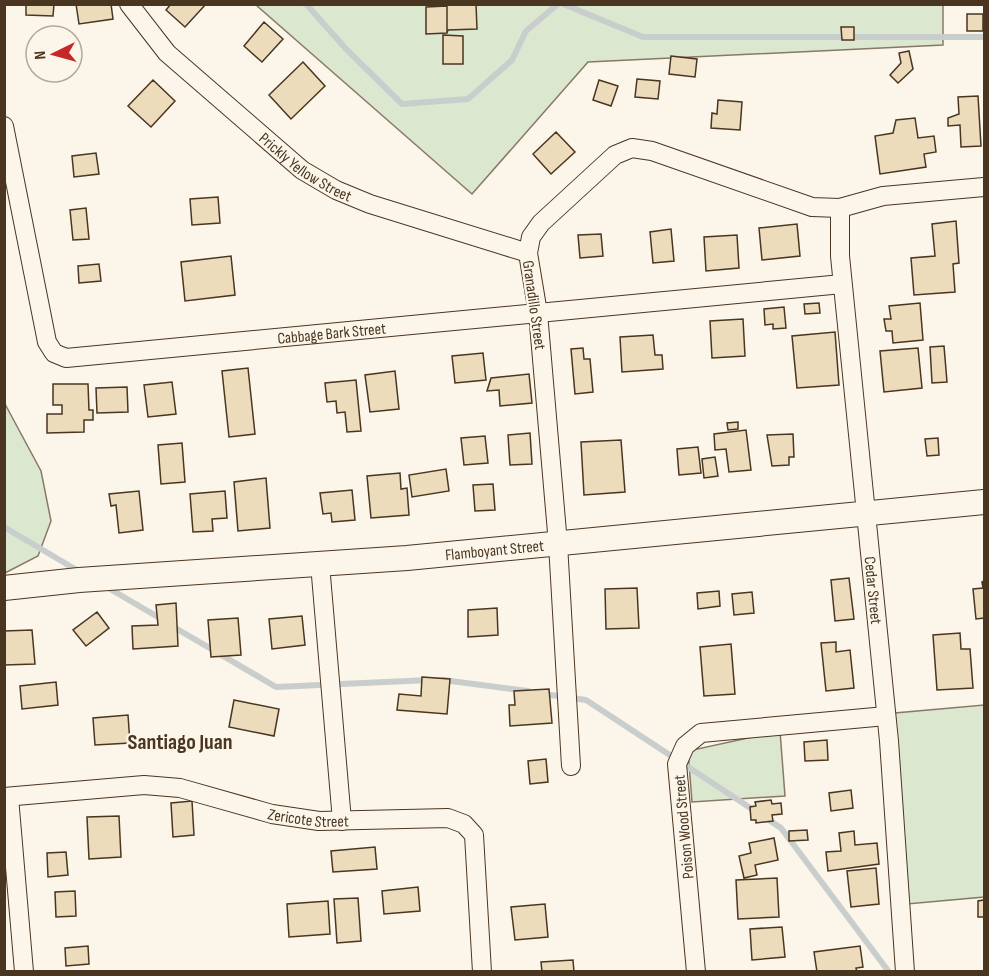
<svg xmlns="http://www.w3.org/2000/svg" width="989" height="976" font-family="'Sofia Sans Condensed',sans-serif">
	<rect width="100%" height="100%" fill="#fbf6e9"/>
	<path fill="#dce7d0" stroke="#887966" stroke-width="1.5" d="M256,5H943V45L588,62L472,194Z
		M5,404L41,471L51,521L38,556L5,573Z
		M984,705V897L907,904L895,713Z
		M780,731L785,796L692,802L688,751Z"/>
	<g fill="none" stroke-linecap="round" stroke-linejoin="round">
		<path stroke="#c9cecd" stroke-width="6" d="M306,4L347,50L402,104L468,99L512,60L526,31L558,4
			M563,4L643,37H984
			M4,527L80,572
			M105,586L163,620
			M172,626L276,687L429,680
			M443,680L528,691
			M544,694L586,700L755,811
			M766,818L781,828L889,972"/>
	</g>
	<path fill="#ecdcbc" stroke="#4a3520" stroke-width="1.5" d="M26,4H54L53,16L26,15Z
		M76,4H111L113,19L79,24Z
		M171,4H206L185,27L166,10Z
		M447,4H476L477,29L448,30L447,33Z
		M447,6V33L426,34V7Z
		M967,14H983V31H967Z
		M264,22L283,39L262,62L244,46Z
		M841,27H854V40H842Z
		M443,35L463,36V64H443Z
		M909,51L913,69L898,83L890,75L901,63L899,53Z
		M671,56L697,59L695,77L669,74Z
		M303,62L325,86L291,119L269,95Z
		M637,79L660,81L658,99L635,97Z
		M153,80L175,101L151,127L128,106Z
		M599,80L618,86L611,106L593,100Z
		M978,96L981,146L961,147L960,125L948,126V118L959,114L958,97Z
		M718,100L742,102L740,130L711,128L712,113L717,114Z
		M915,118L918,138L934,136L936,152L924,154L926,167L880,174L875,136L893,133L896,120Z
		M556,132L575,152L551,174L533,154Z
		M96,153L99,174L74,177L72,156Z
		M218,197L220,223L192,225L190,199Z
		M86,208L89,239L73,240L70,210Z
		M956,221L959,263L953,264L955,292L914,295L911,258L935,256L932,224Z
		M797,224L800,256L762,260L759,228Z
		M671,229L674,261L653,263L650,232Z
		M601,234L603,256L580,258L578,235Z
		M737,235L739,268L706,271L704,237Z
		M231,256L235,295L185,301L181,262Z
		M99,264L101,281L79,283L78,266Z
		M819,303L820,313L805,314L804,304Z
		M920,303L923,340L893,343L892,331H886L884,319H891L889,306Z
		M784,307L786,328L773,329V324L765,325L764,309Z
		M743,319L745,356L712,358L710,321Z
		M835,332L839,385L797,388L792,336Z
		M653,335L655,355H662L663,369L622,372L620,337Z
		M944,346L947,382L932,383L930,347Z
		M583,348L584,359H590L593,392L575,394L571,349Z
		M918,348L922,388L884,392L880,351Z
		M483,353L486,380L455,383L452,356Z
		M248,368L255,434L229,437L222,371Z
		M395,371L399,409L370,412L365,375Z
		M529,374L532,403L500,406L499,390L487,391L491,378Z
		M356,380L361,431L347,432L345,412L337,413L336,401L327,402L325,383Z
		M172,382L176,414L148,417L144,385Z
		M53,384H88L89,410H93V420H84V432L47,433V414H62V405H53Z
		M127,387L128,412L97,413L96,388Z
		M738,422V429L728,430L727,423Z
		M746,430L751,470L729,472L726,449L715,450L714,434Z
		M530,433L532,464L510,465L508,435Z
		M793,434L794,457H789V465L772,466L767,435Z
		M485,436L488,463L464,465L461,438Z
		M938,438L939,455L927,456L925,439Z
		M621,440L625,492L584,495L581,442Z
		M182,443L185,482L161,484L158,445Z
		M698,447L701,473L679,475L677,449Z
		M715,457L718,476L704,478L702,459Z
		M446,469L449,491L412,497L409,475Z
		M400,473L401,489L407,488L409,515L371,518L367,476Z
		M266,478L270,528L238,531L234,482Z
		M493,484L495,510L475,511L473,485Z
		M352,490L355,520L332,522L331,513L323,514L320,493Z
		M139,491L143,530L119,533L116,505L111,506L109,494Z
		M225,491L227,518L212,519L213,531L193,532L190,494Z
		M849,578L854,619L835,621L831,580Z
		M984,581V618L976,619L973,589L983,588L982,582Z
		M637,588L639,628L606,629L605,589Z
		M719,591L720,606L698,609L697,593Z
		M752,592L754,613L734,615L732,594Z
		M176,603L178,646L133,649L132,626L158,625L156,605Z
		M497,608L498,635L468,637V610Z
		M97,612L109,628L86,646L73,630Z
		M302,616L305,645L272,649L269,619Z
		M238,618L241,655L211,657L208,620Z
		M32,630L35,664L4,665V631Z
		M960,633L961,649H970L973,688L937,690L933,635Z
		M836,642V652L850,650L854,688L826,691L821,643Z
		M731,644L735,694L704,696L700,647Z
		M422,677L450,679L447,714L397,710L399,694L421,696Z
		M56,682L58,705L22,709L20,686Z
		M549,689L552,723L510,726L509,705H515L514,691Z
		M234,700L279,709L274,736L229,727Z
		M128,715L130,743L95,745L93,718Z
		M827,740L828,760L805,761L804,742Z
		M546,759L548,782L530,784L528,761Z
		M851,790L853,808L831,811L829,793Z
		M771,800L772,804L781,803L782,814L772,815L773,821L756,823V820H751L750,807L756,806L755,802Z
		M192,801L194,835L173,837L171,803Z
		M119,816L121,857L89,859L87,817Z
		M807,830L808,840L789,841V831Z
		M854,831L855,845L877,843L879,864L828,871L826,852L841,851L839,833Z
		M774,838L778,860L755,865L757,875L744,878L739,856L751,853L749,843Z
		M375,847L377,869L333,872L331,851Z
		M66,852L68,875L48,877L47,853Z
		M876,868L879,904L851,907L847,871Z
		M777,878L779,917L738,919L736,880Z
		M418,887L420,911L384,914L382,891Z
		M75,891L76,916L56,917L55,892Z
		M358,898L361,941L337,943L334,899Z
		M984,900V917H978V901Z
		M328,901L330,934L289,937L287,904Z
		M545,904L548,937L515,940L511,907Z
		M782,927L785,957L752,960L750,929Z
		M88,946L89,964L66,966L65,948Z
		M860,946L863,967L856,968L857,972H817L814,952Z
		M573,960L574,972H542L541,962Z"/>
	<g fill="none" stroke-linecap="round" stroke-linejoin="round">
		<g stroke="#4a3520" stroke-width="20">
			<g id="street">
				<path id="s1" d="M129,4L167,53L302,170L336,190L370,204L528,253"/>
				<path id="s2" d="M4,126L47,342L54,353L66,358L842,284"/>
				<path id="s3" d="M840,208V256L889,741L905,972"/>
				<path d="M320,564L342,821"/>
				<path d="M571,766L558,544L538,313L528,253L531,237L541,223L615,155L632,148L652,151L812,207L840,208L883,196L984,187"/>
				<path id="s4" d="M4,797L144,785L180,788L272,814L319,821L448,818L464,824L474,835L482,972"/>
				<path d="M9,797L24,972"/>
				<path d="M696,972L677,764L685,746L701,733L886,716"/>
			</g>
		</g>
		<g stroke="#4a3520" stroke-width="26">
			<g id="secondary">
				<path id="s5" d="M4,588L79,580L407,558L984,502"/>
			</g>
		</g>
		<use href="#street" stroke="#fbf6e9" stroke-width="18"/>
		<use href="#secondary" stroke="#fbf6e9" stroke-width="24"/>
	</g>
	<g text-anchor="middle" stroke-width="4.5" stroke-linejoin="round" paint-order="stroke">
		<g font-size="16" fill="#4a3520" stroke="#fbf6e9">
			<text dy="6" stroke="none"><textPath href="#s1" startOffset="242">Prickly Yellow Street</textPath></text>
			<text transform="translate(535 305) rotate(82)" y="6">Granadillo Street</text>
			<text dy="6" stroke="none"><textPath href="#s2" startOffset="513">Cabbage Bark Street</textPath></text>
			<text dy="6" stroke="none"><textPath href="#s5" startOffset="492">Flamboyant Street</textPath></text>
			<text dy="6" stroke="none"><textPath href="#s3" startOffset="384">Cedar Street</textPath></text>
			<text dy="6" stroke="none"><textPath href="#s4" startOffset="309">Zericote Street</textPath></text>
			<text transform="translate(683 827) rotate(-95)" y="6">Poison Wood Street</text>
		</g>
		<g font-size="22" font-weight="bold" fill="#4a3520" stroke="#fbf6e9">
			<text x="180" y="749">Santiago Juan</text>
		</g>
	</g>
	<rect width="989" height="976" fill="none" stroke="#4a3520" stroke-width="12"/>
	<g transform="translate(54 54) rotate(265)"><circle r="28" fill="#fbf6e9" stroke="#b4a999" stroke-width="1.5"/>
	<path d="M0-4.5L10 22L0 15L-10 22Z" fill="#c62828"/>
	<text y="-9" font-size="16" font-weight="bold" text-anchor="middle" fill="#4a3520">N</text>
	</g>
</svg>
